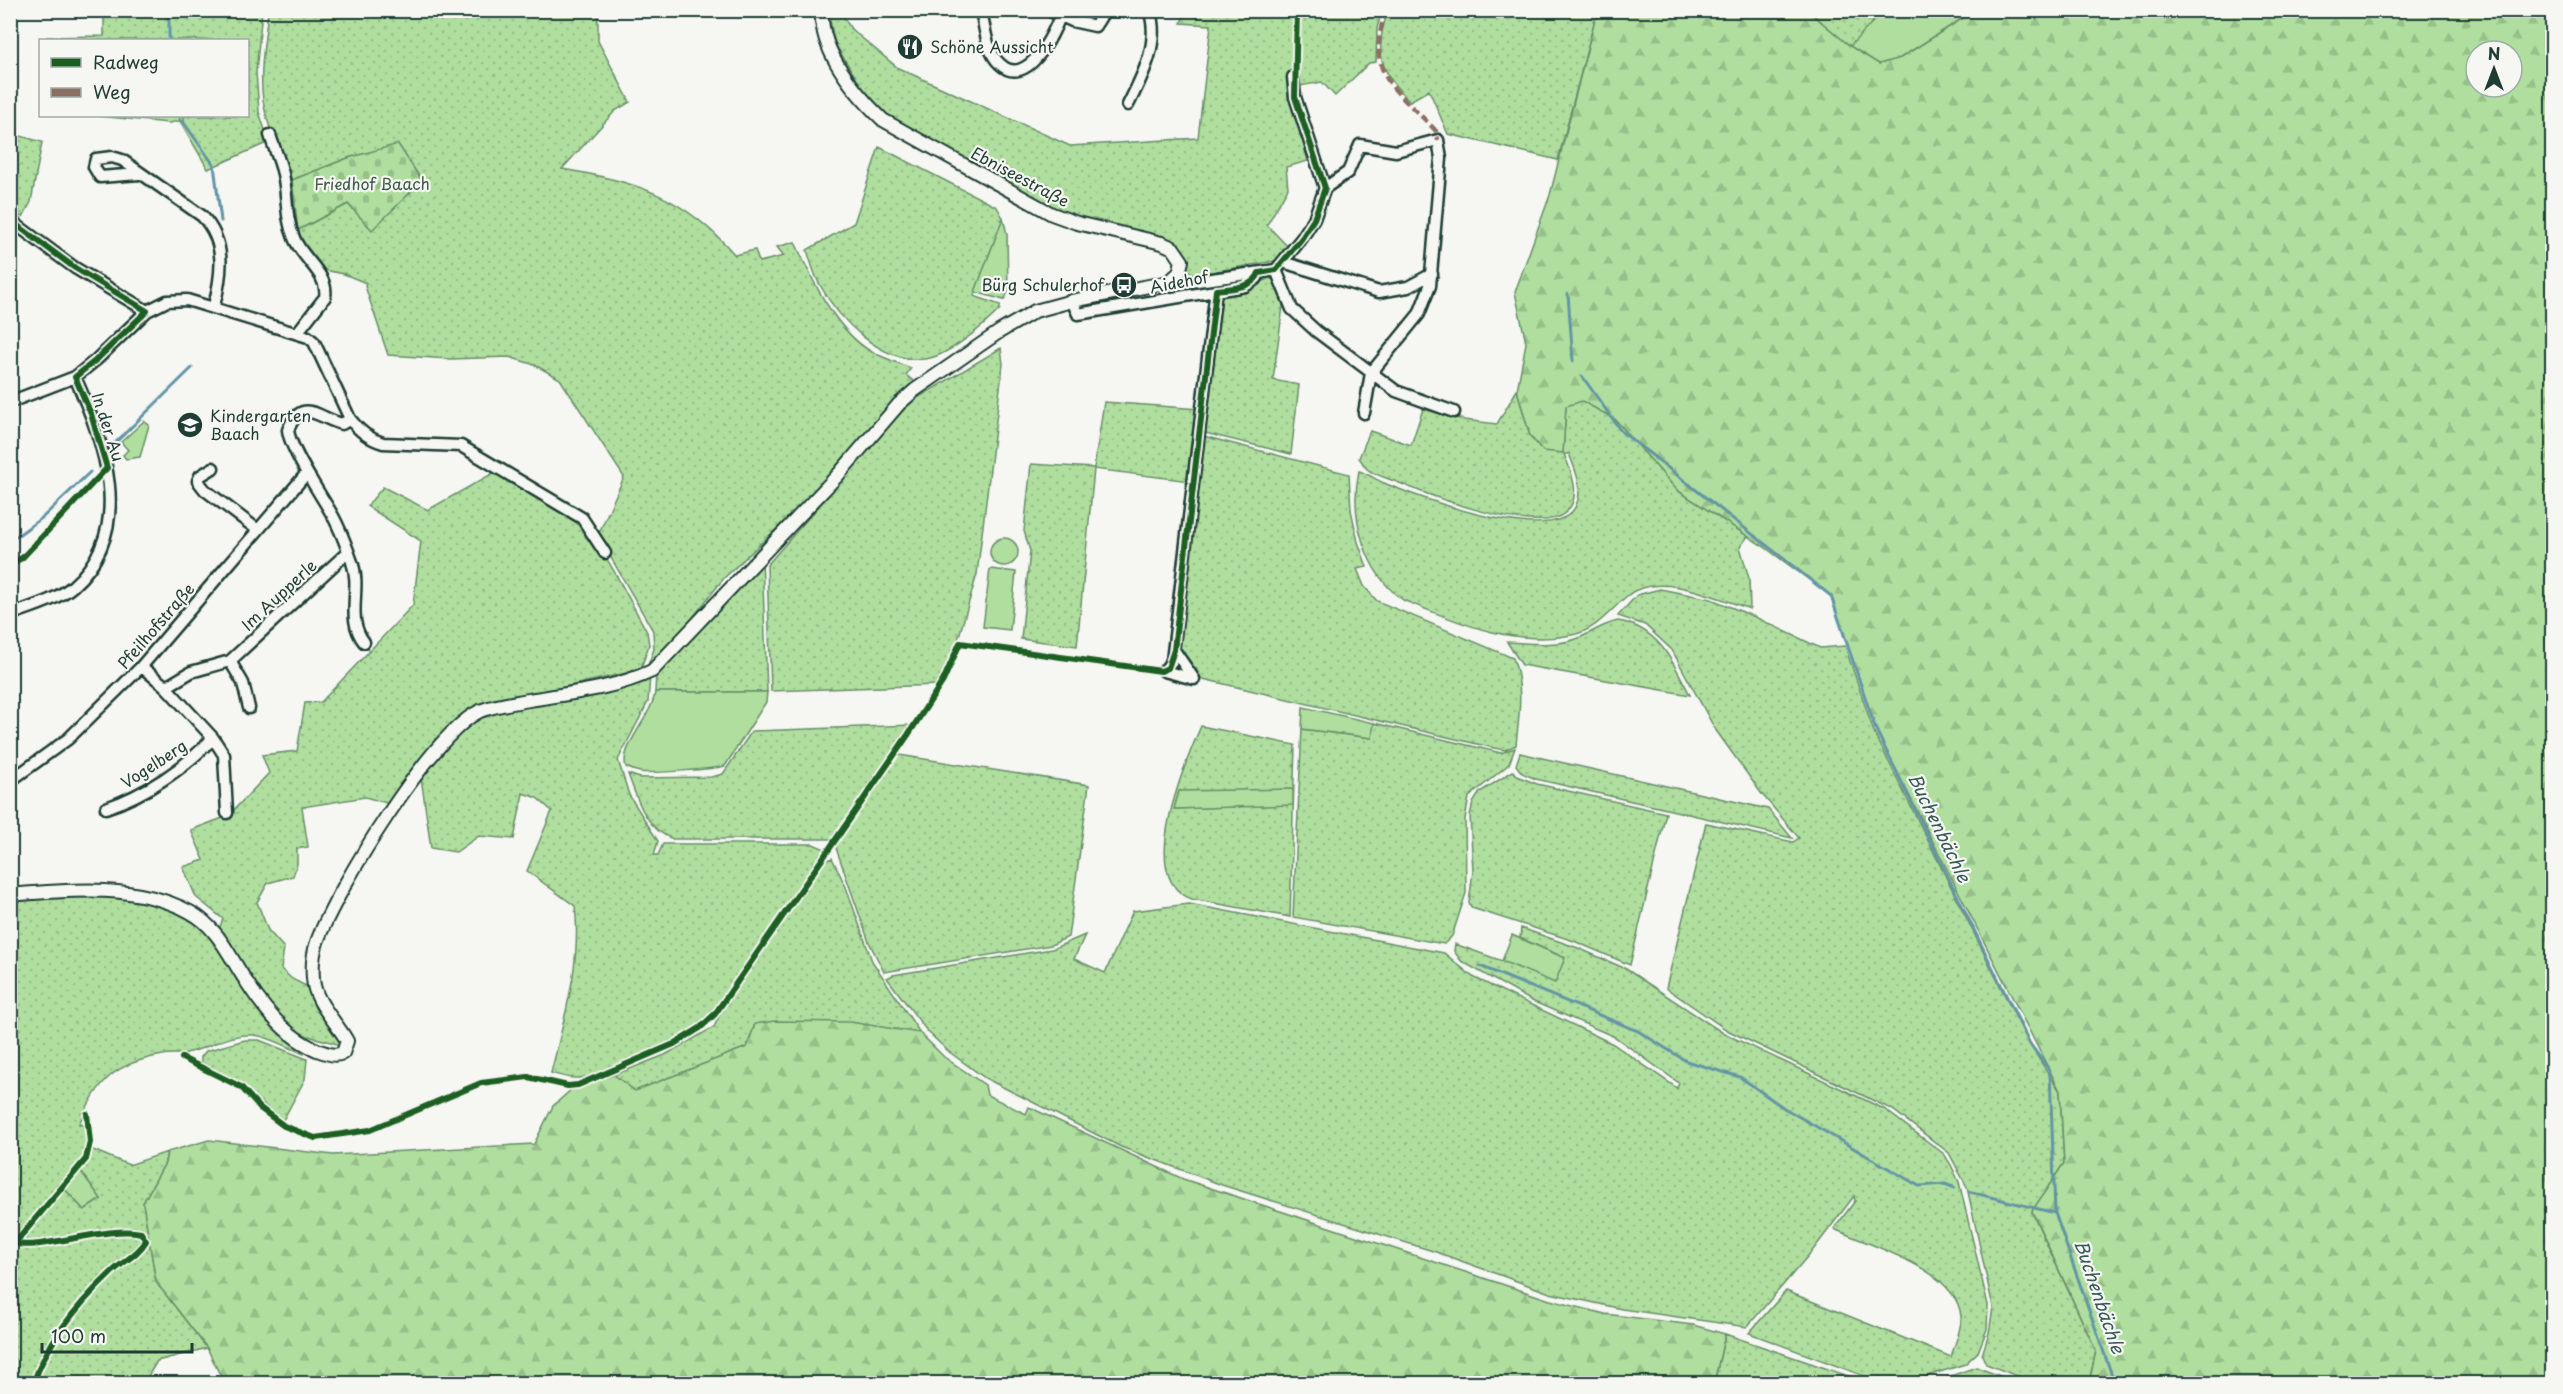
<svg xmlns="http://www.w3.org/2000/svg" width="2563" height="1394" font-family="'Playpen Sans',sans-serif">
	<defs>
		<pattern id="grass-dots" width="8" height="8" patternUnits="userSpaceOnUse" patternTransform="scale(1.5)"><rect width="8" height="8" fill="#afde9e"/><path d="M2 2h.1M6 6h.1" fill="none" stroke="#96bf89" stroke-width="1.8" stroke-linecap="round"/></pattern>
		<pattern id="forest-firs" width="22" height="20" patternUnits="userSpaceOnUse" patternTransform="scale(1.5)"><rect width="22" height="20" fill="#afde9e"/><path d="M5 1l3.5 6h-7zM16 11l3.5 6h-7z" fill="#96bf89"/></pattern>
		<pattern id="cemetery-stones" width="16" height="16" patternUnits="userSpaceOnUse" patternTransform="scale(1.5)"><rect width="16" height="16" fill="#afde9e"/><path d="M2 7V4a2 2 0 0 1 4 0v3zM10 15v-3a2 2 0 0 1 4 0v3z" fill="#96bf89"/></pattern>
	</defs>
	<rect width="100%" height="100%" fill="#f6f6f2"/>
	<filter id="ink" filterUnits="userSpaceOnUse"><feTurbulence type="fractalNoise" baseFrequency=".0167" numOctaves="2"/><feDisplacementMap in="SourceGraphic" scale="12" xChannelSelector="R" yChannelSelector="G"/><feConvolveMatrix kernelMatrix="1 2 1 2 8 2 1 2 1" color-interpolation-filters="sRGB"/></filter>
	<g filter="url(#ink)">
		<path fill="url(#grass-dots)" stroke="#678e69" stroke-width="1.5" fill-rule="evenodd" d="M1973,10L1850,46L1808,11Z
			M104,11H262L256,72L259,112L269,142L208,169L180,121L179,116H248V40H47V37L104,36Z
			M268,11H598V41L630,102L615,111L562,169C636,181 684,196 735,255L755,250L759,262L784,256L777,247L795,242C811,278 836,332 872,352C884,358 898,363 911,368L906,375L916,383L889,406L805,502L724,578L682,631L648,665L654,649L653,631L598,535L624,477L560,379L535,365L509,357L450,359L388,355L365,286L366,283L344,274L324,270L308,252L298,230L348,204L372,229L422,181L398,145L348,158L292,180C281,154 267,128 263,100C259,71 265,40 268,11Z
			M828,11H840L851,29L898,68L1070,146L1198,138L1211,25L1181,23L1186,11H1382L1377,28L1376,62L1369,63L1335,96L1322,82L1288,88L1308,161L1286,167L1288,188L1267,225L1290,249L1281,260L1194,275L1186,268L1182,251L1053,211L889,119L867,96L835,44Z
			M1388,11H1610L1595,19L1558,160L1448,134L1429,90L1410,101C1379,73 1374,49 1388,11Z
			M10,133L42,142L31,202L23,217L11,214Z
			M879,147L997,207L1003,218L974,296L1000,305V309C985,325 946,358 924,359C881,363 839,320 820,285C814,275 811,262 807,250L854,223Z
			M1269,278L1277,281L1284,299L1273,380L1299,385L1291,454L1201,432L1220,294L1247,290Z
			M1001,348L1003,364L977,574L957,643L937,685L771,691L767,565L905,408L919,397Z
			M1517,390L1530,436L1563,453L1566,405L1582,401L1615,419L1677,490L1748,536L1740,547L1749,578L1750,609C1717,598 1657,570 1627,596C1610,610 1597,630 1572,635C1512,647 1457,622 1403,600C1365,573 1349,517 1359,471C1368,474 1375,479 1384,483C1415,496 1561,552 1577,503C1583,486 1575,469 1569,454H1564C1571,471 1583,498 1565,513C1537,537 1428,495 1397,482C1388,478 1374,475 1367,469C1364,466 1362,461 1359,458L1370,431L1411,445L1423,409L1464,420L1497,424Z
			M1104,402L1199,409L1190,481L1094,469L1077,646L1021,639L1030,551L1024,531L1031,464L1094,468Z
			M1207,437L1349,474L1351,510L1358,542L1367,567L1357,569L1364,586L1377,601L1513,658C1524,687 1519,715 1516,745L1505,750L1494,748L1199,678L1176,646L1200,439Z
			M495,472C524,488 557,503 582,526C603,545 632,605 647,632L649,645L641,668L626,673L480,706L458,718L426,752L390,804L365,797L302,807L308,847L297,849V864L293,876L268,883L257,902L268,930L284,948L281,969L292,979L308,987L315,1008L341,1041L339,1045C326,1039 311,1039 299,1032C261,1009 246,962 219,929L223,919L196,897L183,867L204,860L191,830L228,816L269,773L262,755L297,751L305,703L321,702L413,605L421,541L367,506L383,487L428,510Z
			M762,558L767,692H655L656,674Z
			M1660,589L1711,599L1755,617L1820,648L1845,646L1874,732L2029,1044L2060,1091L2064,1163L2032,1212L2096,1351L2089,1383H2035L1986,1364L1982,1355L1989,1333L1993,1307L1967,1187L1949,1153L1893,1110L1727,1030L1666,988L1706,823L1793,842L1799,838L1761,793L1715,729L1672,650L1645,625L1618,616L1637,595Z
			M1618,621C1658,627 1674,663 1690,695L1522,665L1507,642C1530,643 1557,647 1579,638C1593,632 1603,624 1618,621Z
			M650,675L648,702L618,760L629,795L658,841L654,855H658L663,844H813L825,849L714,1011C686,1038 617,1075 578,1078C569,1079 559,1075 551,1073C564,1019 582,962 575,906L527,871L552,811L537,798L523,793L514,839L479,836L456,852L431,848L421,777L450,740L484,713Z
			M1374,723L1501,753L1515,748L1509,764L1469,797L1465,819L1466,893L1452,936L1444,944L1293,917L1302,729L1371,738Z
			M913,725L831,839H673C646,830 637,799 628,774L640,778L711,777L723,774L752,731Z
			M1201,726L1295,745L1290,917L1192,899C1134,880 1186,761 1201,726ZM1179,791L1293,804L1175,809Z
			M1520,753L1768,809L1792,838L1536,779L1522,773L1516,765Z
			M899,755L1089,785L1068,937L1051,945L884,972L869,942L836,848L838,838Z
			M1513,771L1519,777L1537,784L1666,813L1630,965L1574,941L1472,908L1469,903L1473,871L1470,815L1473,803L1480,792Z
			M832,858L846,887L872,961L920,1033L755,1024L747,1047L635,1091L614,1075L665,1055L714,1027L723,1008L823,862Z
			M100,895C125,898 153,900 176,911C220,933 232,976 260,1012C273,1028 289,1039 305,1051L304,1054C289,1048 269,1036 253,1035C229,1033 208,1049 186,1053C178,1055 170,1053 163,1055C115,1063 98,1080 79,1124L85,1125L87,1146L84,1157L11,1242V900L44,896Z
			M1189,904L1444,953L1473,977L1613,1044L1677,1088L1679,1083L1615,1037L1532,1001L1461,961L1454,951L1455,944L1502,961L1565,958L1520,938L1521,928L1578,948L1626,969L1723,1033L1884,1109L1944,1154L1951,1165L1959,1182L1988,1305L1987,1329L1978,1352L1965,1364L1918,1379L1895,1382L1872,1379L1749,1333L1786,1291L1951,1357C1954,1346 1962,1329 1961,1317C1958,1270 1871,1246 1834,1229L1855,1201L1854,1196L1813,1250L1747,1327L1622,1309L1550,1293L1436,1252L1222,1185L1121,1147L985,1078L948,1051L927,1031L887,978L893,975L1052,949L1085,935L1074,959L1105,973L1133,911Z
			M245,1040H259L307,1059L305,1079L282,1122L244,1086L201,1062V1057L206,1051Z
			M93,1150L129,1165L167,1152L165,1163L143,1203L156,1282L207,1348L157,1361L144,1383L11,1384V1250L64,1188L84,1210L101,1199L80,1170Z
			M1725,1334L1869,1383L1714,1384Z
			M1976,1367L2019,1383H1931Z"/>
		<path fill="url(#forest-firs)" stroke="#678e69" stroke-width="1.5" fill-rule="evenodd" d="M1610,11H1808L1850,46L1879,64L1900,58L1974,11H2552V1383H2089L2096,1351L2032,1211L2064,1163L2060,1091L1876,730L1831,596L1763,546L1677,490L1615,419L1582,401L1566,406L1563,453L1543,451L1530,436L1517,390L1526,343L1515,292L1550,195L1595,19ZM2476,51H2512V87H2476Z
			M775,1021L850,1022L920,1033L944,1057L985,1085L987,1095L1026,1114L1029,1107L1183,1179L1550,1300L1605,1314L1693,1325L1725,1334L1714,1383H224L207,1348L156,1282L143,1203L165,1163L167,1152L209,1140L333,1155L534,1144L553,1106L572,1089L614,1075L635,1091L747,1047L755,1024Z"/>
		<path fill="url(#cemetery-stones)" stroke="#678e69" stroke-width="1.5" d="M398,144L422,181L372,230L348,204L298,230L292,180L348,158Z"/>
		<path fill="#afde9e" stroke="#678e69" stroke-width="1.5" d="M1883,11L1973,10L1974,11L1900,58L1879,64L1850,46Z
			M98,116H179L180,121L169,123Z
			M1003,218L1007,234L1008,292L1004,300L975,292Z
			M144,421L149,425L140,457L126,459L123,455L128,450L121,442Z
			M990 552a14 14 0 1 1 28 0a14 14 0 1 1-28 0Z
			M990,569L1016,572L1010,630L983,627Z
			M655,692H767L766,702L725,766C715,769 649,774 640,772C635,771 630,769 626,767C619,747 653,715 655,692Z
			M1303,707L1374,723L1372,738L1302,729Z
			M1293,789V805L1174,809L1179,791Z
			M1512,935L1565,958L1555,983L1502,961Z
			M80,1170L101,1199L84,1210L64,1188Z"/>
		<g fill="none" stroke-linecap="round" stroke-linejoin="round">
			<path stroke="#6395a6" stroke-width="3" d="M163,10L169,20V40
				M183,116L184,123L214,165L221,221
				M1568,294L1573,361
				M1582,376L1621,431L1831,596L1876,730L2030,1044L2050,1071L2055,1213L2115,1384
				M114,444L192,368
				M10,541L43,517L90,472
				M1480,966L1638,1031L1686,1061L1740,1077L1784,1108L1919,1186L1945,1184L1955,1188
				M1970,1192L2055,1213"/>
			<g stroke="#1f3d34" stroke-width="15">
				<path id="minor" d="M981,10C985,28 986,51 1000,64C1026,89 1053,36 1060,16
					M1048,10L1072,21L1095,26L1105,10
					M1128,105C1142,77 1161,42 1149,10
					M270,135C274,148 280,161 283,174C288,196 285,217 294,238C302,259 329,274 325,297L297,333
					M139,174L100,177L94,167L96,159L112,157L122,160L202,216C227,242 222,274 214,306
					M1325,188L1348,172L1360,145L1396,151L1438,140L1441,158L1430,286L1419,314L1371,373L1364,413
					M10,220L75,268L147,311
					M1283,262L1379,292L1408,287L1432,274
					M1276,270L1292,309L1316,331L1396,391L1454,412
					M1176,278L1190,282L1276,270L1302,238L1314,219L1325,188L1295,97L1293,77
					M1072,301L1078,314L1245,286L1257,278L1259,273
					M10,402L75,377L96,360L147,311L167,301L187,300L308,337L314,342L350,419C359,431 369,439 383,443L461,446L582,518L605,553
					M350,419L342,424C318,418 302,396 288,430C290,449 319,492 330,511C340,527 346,545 352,562C362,589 345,618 364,642
					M213,468L200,476L198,481L205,490L258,530
					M10,615C30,607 57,600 73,586C137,529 104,443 75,377
					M1174,650L1194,679
					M230,661L243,683L249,708
					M1194,679L1164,671L1172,661L1216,290
					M166,687L191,672L230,661L348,552
					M213,738L224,755L227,813
					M10,781L68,739L140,668L307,473
					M106,808C145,795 185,768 213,738L166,687L142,667"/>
			</g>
			<g stroke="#1f3d34" stroke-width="16">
				<path id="tertiary" d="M10,895C68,890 137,883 190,912C218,927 229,956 246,981C263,1008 287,1038 317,1050C326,1053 334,1057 343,1053L347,1041C336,1021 314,1002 313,978C312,966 313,954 317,942C336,890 431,734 480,711C495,705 513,703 529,700C570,693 614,689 652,671L838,475L899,404L915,390L999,332L1035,311L1072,301L1169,282L1179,273L1182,261L1173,248L1162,243L1077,223L1052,214L883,120C856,94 819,51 822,10"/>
			</g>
			<use href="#minor" stroke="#f6f6f2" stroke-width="10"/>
			<use href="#tertiary" stroke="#f6f6f2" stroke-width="12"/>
			<path stroke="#8d6e63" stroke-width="4.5" stroke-dasharray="9 4.5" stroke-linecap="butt" d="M1386,10C1364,78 1396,88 1436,131L1438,140"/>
			<g stroke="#f6f6f2" stroke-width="10">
				<path id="cycleway" d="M10,220L75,268L147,311L96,360L75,377L91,414L107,468L22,558L10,564
					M182,1058L241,1087L260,1108L284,1126L315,1138L370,1130L481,1083L528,1077L568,1086L578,1085L674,1044L700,1028L715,1014L908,735L943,681L960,643L1161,671L1168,668L1174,650L1216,290C1230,288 1253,289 1259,273L1276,270L1302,238L1314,219L1325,188L1295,97L1297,10
					M33,1384C48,1340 78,1304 111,1273C122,1262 138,1255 146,1241L141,1233C108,1225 35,1252 15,1243L86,1159L90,1142L87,1114"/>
			</g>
			<use href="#cycleway" stroke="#1b5e20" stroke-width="6"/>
		</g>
	</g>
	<defs>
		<g id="restaurant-disc" transform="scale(1.35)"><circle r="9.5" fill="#1f3d34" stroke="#f6f6f2"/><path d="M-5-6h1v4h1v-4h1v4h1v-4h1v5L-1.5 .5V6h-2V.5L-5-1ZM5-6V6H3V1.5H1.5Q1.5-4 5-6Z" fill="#fff"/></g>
		<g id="bus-disc" transform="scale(1.35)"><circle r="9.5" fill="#1f3d34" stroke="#f6f6f2"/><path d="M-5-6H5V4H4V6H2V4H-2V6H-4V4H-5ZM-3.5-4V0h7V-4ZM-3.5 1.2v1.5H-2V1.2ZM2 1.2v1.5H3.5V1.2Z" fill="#fff"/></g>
		<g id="school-disc" transform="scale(1.35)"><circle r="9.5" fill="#1f3d34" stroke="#f6f6f2"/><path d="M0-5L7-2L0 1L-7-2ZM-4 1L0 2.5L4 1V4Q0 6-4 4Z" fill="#fff"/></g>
	</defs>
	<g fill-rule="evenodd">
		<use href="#restaurant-disc" x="910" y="47"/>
		<use href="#bus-disc" x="1124" y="285"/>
		<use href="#school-disc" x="190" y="425"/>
	</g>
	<g text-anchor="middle" stroke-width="4.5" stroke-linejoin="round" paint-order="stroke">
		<g font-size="16" fill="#1f3d34" stroke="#f6f6f2" text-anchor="start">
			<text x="930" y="53">Schöne Aussicht</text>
			<text x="1104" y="291" text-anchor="end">Bürg Schulerhof</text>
			<text x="210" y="422">Kindergarten<tspan x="210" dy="18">Baach</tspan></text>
		</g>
		<g font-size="16" fill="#1f3d34" stroke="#f6f6f2">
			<text transform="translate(1020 177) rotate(28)" y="6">Ebniseestraße</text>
			<text transform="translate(1179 282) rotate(-11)" y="6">Aidehof</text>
			<text transform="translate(108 427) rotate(72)" y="6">In der Au</text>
			<text transform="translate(279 595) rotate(-43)" y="6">Im Aupperle</text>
			<text transform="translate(156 626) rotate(-49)" y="6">Pfeilhofstraße</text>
			<text transform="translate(154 764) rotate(-33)" y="6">Vogelberg</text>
		</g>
		<g font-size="16" fill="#3c5d49" stroke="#f6f6f2">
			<text x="372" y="190">Friedhof Baach</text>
		</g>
		<g font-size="18" font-style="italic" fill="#365a5a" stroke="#f6f6f2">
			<text transform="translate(1939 828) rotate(64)" y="6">Buchenbächle</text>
			<text transform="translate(2099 1297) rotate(71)" y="6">Buchenbächle</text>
		</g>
	</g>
	<rect width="2563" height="1394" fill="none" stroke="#f6f6f2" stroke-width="36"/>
	<rect x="18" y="18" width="2527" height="1358" fill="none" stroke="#1f3d34" stroke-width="2" filter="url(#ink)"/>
	<rect x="39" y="39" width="210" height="78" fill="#f6f6f2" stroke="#a0aca6" stroke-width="1.5"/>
	<rect x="51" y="58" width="30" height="9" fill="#1b5e20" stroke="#a0aca6" stroke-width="1.5"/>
	<text x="93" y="69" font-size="18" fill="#1f3d34">Radweg</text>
	<rect x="51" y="88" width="30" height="9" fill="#8d6e63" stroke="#a0aca6" stroke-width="1.5"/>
	<text x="93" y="99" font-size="18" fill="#1f3d34">Weg</text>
	<g transform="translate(2494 69)"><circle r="28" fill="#f6f6f2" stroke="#a0aca6" stroke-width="1.5"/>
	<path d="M0-4.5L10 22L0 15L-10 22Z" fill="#1f3d34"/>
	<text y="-9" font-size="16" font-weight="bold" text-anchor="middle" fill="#1f3d34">N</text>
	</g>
	<path d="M42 1343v9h150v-9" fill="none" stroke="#1f3d34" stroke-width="3"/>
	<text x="51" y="1343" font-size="18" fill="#1f3d34" stroke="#f6f6f2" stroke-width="4.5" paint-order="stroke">100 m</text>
</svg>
